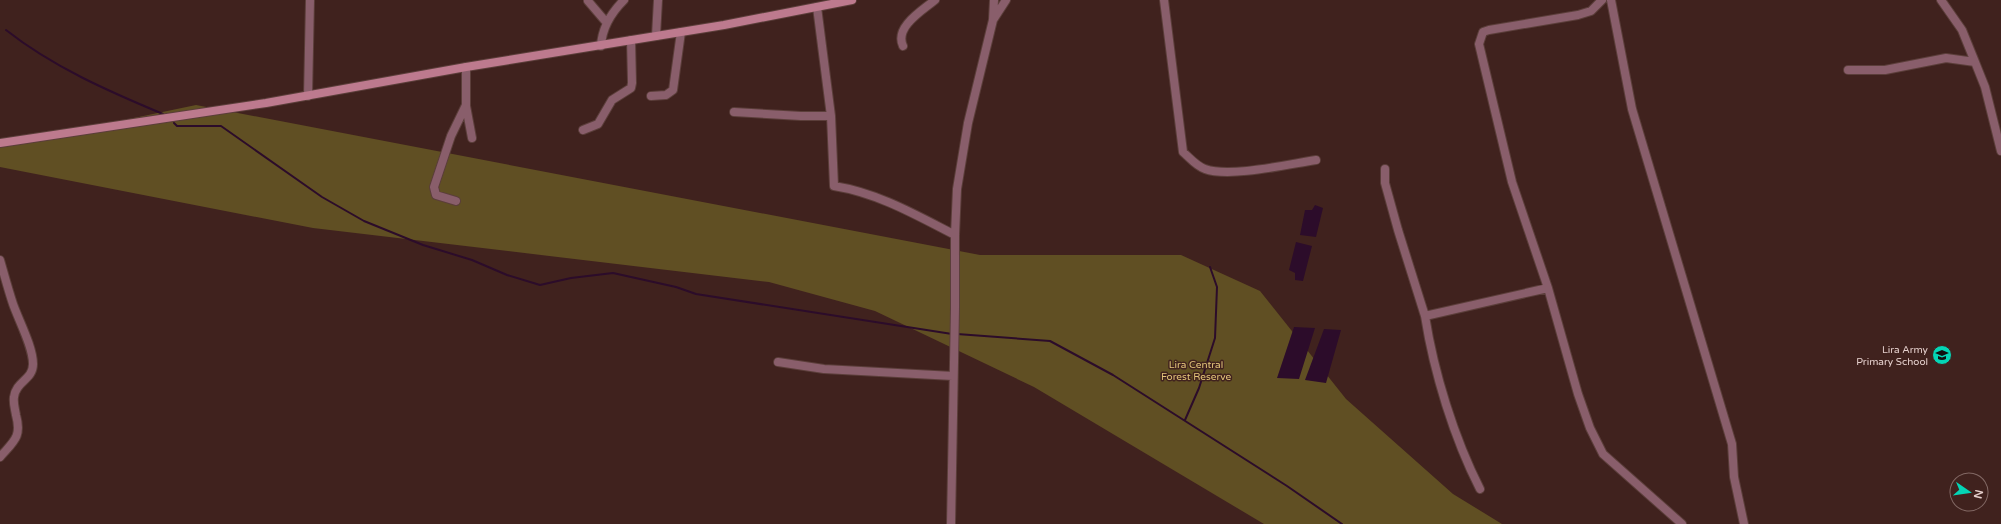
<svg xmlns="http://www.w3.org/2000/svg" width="2001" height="524" font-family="'Varela Round',sans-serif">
	<rect width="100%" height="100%" fill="#40221e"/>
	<path fill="#604f23" d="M196,105L980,255H1181L1260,291L1346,399L1453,494L1502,524H1264L1034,387L875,311L769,282L313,228L0,167V146Z"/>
	<path fill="#2c0c2a" d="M1315,205L1323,208L1316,237L1300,235L1305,210H1312Z
		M1296,242L1312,246L1303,281L1295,280V273L1289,270Z
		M1294,327L1315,328L1299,379L1277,378Z
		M1324,329L1341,330L1326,383L1305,380Z"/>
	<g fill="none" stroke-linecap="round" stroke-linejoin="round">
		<path stroke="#2c0c2a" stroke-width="2" d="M6,30C53,67 108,91 163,114
			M174,123L177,126H221L322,197L364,221L423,245L472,260L507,275L540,285L571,278L613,273L676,287L696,294L952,334
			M957,334L1050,341L1113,375L1287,486L1342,524
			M1185,420L1199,388L1215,338L1217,287L1210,267"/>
		<g stroke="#5b3e3a" stroke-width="10">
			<path id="street" d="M1164,0L1183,152C1190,158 1196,166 1205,169C1230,178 1289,164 1316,160
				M1602,0L1591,11L1578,15L1489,30L1483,32L1479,44L1512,182L1548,288L1578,394L1590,428L1603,454L1682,524
				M1611,0L1632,109L1732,444L1734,477L1744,524
				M1941,0L1962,30L1975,62
				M588,1L606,22
				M817,7L831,116L834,186C878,193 916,215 955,235
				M993,20L1006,0
				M656,36L658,0
				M601,46C602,27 611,13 624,0
				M903,46C894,27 923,10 935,0
				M1848,70H1885L1946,58L1975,62L1985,87L2001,151
				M308,96L310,0
				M651,96L666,95L673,90L681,32
				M466,106L472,138
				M734,112L801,116H831
				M583,130L598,124L612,100L631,88L632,83L631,40
				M1385,169V183L1398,230L1425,316
				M456,201L436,195L434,187L451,136L466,105V67
				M0,260C4,274 8,289 13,304C19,321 33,347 33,364C33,380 16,381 14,397C13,403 15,409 16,415C22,437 14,441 0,457
				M778,362L824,369L953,376
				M1480,489C1454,438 1434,373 1425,316L1548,288
				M951,524L955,308V235L957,189L968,123L993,20L994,0"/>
		</g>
		<g stroke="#5b3e3a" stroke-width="10">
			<path id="secondary" d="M0,143L266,103L466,67L724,25L852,0"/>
		</g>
		<use href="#street" stroke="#895e6b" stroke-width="8"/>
		<use href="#secondary" stroke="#bd7a8e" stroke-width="8"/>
	</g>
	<defs>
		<g id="school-disc" transform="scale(1)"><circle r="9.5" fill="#04d5b6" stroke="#40221e"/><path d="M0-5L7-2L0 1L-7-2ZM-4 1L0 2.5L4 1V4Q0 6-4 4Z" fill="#111"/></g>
	</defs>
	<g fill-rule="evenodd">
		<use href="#school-disc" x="1942" y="355"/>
	</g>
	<g text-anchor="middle" stroke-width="3" stroke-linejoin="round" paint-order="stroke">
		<g font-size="10" fill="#e6d1ce" stroke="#40221e" text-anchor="end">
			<text x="1928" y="353">Lira Army<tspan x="1928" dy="12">Primary School</tspan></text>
		</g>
		<g font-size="10" fill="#e3c57a" stroke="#40221e">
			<text x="1196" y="368">Lira Central<tspan x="1196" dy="12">Forest Reserve</tspan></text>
		</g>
	</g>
	<g transform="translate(1969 492) rotate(103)"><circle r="19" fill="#40221e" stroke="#826864"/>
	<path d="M0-3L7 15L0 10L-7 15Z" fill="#04d5b6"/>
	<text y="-6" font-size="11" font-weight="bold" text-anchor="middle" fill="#e6d1ce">N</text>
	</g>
</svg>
